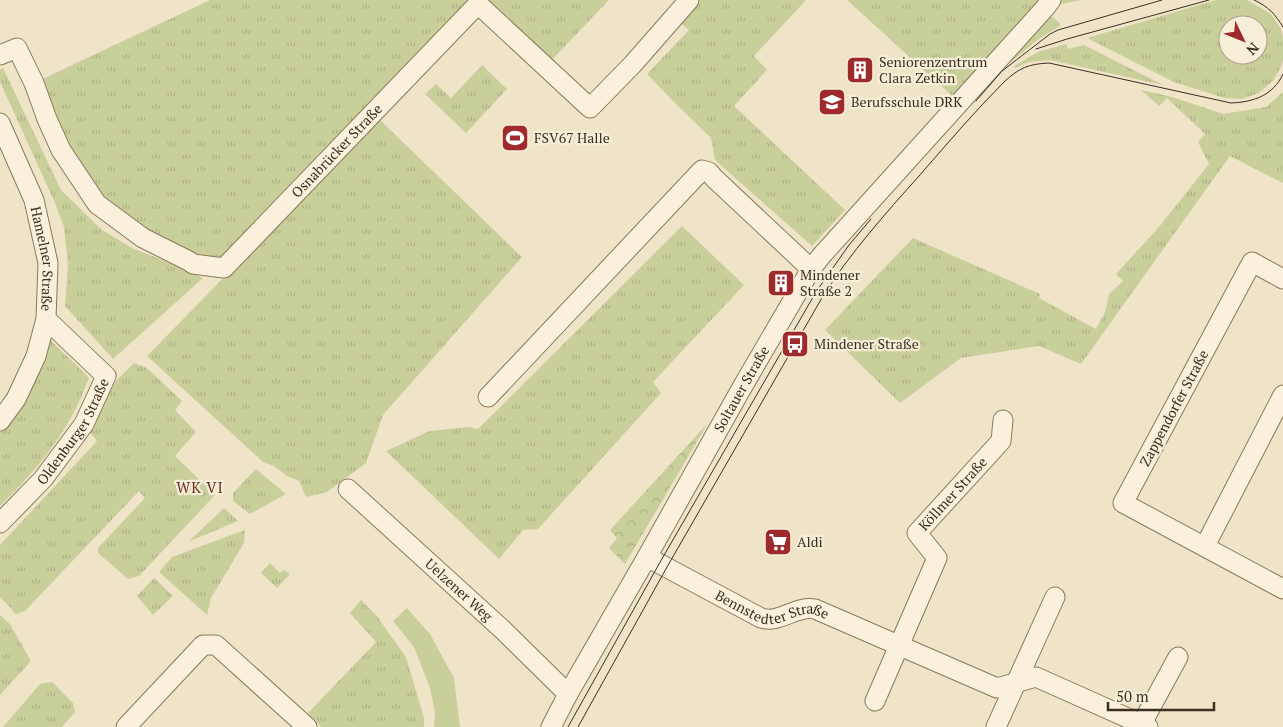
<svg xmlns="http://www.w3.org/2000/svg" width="1283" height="727" font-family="'PT Serif',serif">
	<defs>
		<pattern id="grass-tufts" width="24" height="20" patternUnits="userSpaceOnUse" patternTransform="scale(1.25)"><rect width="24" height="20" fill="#c9cf9b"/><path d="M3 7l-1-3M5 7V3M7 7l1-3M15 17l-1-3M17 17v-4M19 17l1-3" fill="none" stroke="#aeb285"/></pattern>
		<pattern id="forest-crowns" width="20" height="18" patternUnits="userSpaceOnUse" patternTransform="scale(1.25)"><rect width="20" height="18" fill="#c9cf9b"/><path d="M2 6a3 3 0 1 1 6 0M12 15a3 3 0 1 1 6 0" fill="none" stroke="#aeb285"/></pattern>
	</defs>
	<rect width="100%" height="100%" fill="#f0e4c8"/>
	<path fill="url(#grass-tufts)" fill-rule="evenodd" d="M210,0H609L547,65L478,4L224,268L189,261L95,202L34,83Z
		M700,0H806L754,56L767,70L734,106L845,210L812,246L715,160L711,138L675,103L647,74L689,30L679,22Z
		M847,0H1081L1046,7L960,103Z
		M1216,0H1247L1271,14L1281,29L1283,37V59L1282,65L1273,81L1259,93L1242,99L1224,98L1174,82L1087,38ZM1228,25H1258V55H1228Z
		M1050,15L1060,23V26L1040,38L1011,62L1009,60Z
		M1066,44L1068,49L1084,45L1163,85L1050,60L1029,62L1016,68L1014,66L1038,52Z
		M482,65L507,89L466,133L425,94L436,84L451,98Z
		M3,68L61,190L102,230L132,248L165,261L203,278L113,359L65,306L68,265L64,227L55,203L0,82V70Z
		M1141,90L1172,97L1223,114L1266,107L1283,92V183L1230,156L1081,364L1039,346L961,358L900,403L825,330L913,238L1040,294L1039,298L1096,329L1105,312L1109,294L1123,281L1116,274L1159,227L1209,164L1198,142L1205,134L1167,98L1159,106Z
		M379,119L522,257L383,415L366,463L327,492L306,497L299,481L287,476L274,466L263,462L147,356Z
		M682,226L744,285L653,382L661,393L538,529L523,530L499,559L386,451L430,431L468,427L478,429Z
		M50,340L69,358L89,378C84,390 79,403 73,414C54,449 29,478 0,506V432L20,409Z
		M134,363L147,368L182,401L175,410L196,432L175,456L215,495L139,576L128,579L98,553V548L145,498L139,491L25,611L16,614L0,597V545L97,441L89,431L116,381Z
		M256,469L286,494L250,514L233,501V493Z
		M224,508L238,521L188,542Z
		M245,530L244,543L211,598L207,615L159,572L172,557Z
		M270,563L280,573L284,570L290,574L277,588L261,573Z
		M154,578L173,596L153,615L137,596Z
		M361,600L376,615L406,657L424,718V727H321L308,713L376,642L350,613Z
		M0,615L10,624L31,661L0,695Z
		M52,682L73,703L75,712L62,727H3L40,684Z"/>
	<path fill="url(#forest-crowns)" d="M708,423L625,564L609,548L617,538L610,530Z"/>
	<path fill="#c9cf9b" d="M407,608L430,634L454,678L460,727H434L435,713L430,688L414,647L393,621Z"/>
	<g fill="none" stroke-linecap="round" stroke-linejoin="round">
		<g stroke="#8d765c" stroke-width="21">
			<g id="minor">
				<path id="s1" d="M0,55L17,48L34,83L47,119L61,150L97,204L143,238L189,261L193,264L224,268L478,4L590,108L633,64L689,0"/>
				<path id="s2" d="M0,123L34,200L48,263L46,319L36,356L16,399L0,421"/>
				<path d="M1283,279L1252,262L1123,503L1283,589"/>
				<path d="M488,397L702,170L709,172L714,178L811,269"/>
				<path id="s3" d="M348,489L504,631L568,694"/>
				<path id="s4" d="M0,523L43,479L84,424L106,376L46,319"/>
				<path d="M1205,546L1283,395"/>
				<path id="s5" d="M647,557L761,618C780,624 796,605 815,609L997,688L1036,677L1148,727"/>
				<path id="s6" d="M875,701L937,558L917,533L1001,441L1003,420"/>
				<path d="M126,727L203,645H216L307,727"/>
				<path id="s7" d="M551,727L568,694L647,557L740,391L811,269L822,255L1045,8L1051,0"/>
				<path d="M996,727L1055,597"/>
				<path d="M1140,727L1178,657"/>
			</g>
		</g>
		<use href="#minor" stroke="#faf1dc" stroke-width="19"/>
		<path stroke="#3d2e20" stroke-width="1" d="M1254,0C1269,7 1275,14 1283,27
			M1036,49L1067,39L1209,0
			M976,101L1002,71L1050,34L1058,30L1162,0
			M568,727L659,564L816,292L849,245L871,219
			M578,727L667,567L823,296C851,252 885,214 919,176C947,144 974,112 1004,82C1019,68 1028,64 1049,63L1231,103C1253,102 1273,96 1283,74"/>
	</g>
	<defs>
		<g id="building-square" transform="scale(1.4375)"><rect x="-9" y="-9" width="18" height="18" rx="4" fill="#9e2a2b" stroke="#f7eed8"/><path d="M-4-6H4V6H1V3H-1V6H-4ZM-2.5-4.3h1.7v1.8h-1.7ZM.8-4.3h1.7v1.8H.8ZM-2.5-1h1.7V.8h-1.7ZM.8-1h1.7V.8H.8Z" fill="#fff"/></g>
		<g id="school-square" transform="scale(1.4375)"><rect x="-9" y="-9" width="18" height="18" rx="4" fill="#9e2a2b" stroke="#f7eed8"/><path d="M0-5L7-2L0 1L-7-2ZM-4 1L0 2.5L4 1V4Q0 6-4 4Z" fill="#fff"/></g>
		<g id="stadium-square" transform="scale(1.4375)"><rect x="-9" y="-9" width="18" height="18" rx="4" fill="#9e2a2b" stroke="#f7eed8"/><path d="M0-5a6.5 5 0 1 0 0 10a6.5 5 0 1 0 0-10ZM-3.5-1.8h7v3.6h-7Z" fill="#fff"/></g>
		<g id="bus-square" transform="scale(1.4375)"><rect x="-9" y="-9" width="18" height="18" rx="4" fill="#9e2a2b" stroke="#f7eed8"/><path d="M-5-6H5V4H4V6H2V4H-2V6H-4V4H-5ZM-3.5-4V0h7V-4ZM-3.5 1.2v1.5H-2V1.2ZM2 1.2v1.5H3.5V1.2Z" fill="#fff"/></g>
		<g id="supermarket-square" transform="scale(1.4375)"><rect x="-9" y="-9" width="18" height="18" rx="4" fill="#9e2a2b" stroke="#f7eed8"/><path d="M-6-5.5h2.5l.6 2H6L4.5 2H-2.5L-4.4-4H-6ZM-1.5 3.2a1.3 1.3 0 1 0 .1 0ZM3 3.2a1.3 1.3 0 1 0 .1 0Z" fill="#fff"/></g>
	</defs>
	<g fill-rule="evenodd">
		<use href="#building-square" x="860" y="70"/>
		<use href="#school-square" x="832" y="102"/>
		<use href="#stadium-square" x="515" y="138"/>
		<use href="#building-square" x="781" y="283"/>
		<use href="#bus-square" x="795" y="344"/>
		<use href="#supermarket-square" x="778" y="542"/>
	</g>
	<g text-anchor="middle" stroke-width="4.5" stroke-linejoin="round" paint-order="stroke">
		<g font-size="14" fill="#3d2e20" stroke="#f7eed8" text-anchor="start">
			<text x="879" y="67">Seniorenzentrum<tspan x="879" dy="16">Clara Zetkin</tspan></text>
			<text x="851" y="107">Berufsschule DRK</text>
			<text x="534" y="143">FSV67 Halle</text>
			<text x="800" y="280">Mindener<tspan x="800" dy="16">Straße 2</tspan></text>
			<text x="814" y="349">Mindener Straße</text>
			<text x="797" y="547">Aldi</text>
		</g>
		<g font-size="14" fill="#3d2e20" stroke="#f7eed8">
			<text dy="5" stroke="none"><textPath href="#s1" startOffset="502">Osnabrücker Straße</textPath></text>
			<text dy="5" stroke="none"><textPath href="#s2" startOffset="144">Hamelner Straße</textPath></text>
			<text dy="5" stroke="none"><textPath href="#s7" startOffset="388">Soltauer Straße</textPath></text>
			<text transform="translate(1174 408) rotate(-62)" y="5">Zappendorfer Straße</text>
			<text dy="5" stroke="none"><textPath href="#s4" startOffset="118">Oldenburger Straße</textPath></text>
			<text dy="5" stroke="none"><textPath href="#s6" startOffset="241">Köllmer Straße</textPath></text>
			<text dy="5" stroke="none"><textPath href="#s3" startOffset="150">Uelzener Weg</textPath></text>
			<text dy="5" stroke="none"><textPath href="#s5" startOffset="139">Bennstedter Straße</textPath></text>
		</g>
		<g font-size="15" letter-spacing="1" fill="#6b2e1e" stroke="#f7eed8">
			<text x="200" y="493">WK VI</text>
		</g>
	</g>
	<g transform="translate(1243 40) rotate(133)"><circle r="24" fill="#f7eed8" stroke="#ada18e"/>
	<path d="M0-4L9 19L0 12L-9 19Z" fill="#9e2a2b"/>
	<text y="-8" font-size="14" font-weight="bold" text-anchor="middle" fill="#3d2e20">N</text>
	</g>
	<path d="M1108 702v8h106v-8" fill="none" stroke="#3d2e20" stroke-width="2.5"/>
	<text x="1116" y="702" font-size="15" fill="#3d2e20" stroke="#f7eed8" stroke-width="4" paint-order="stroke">50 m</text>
</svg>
